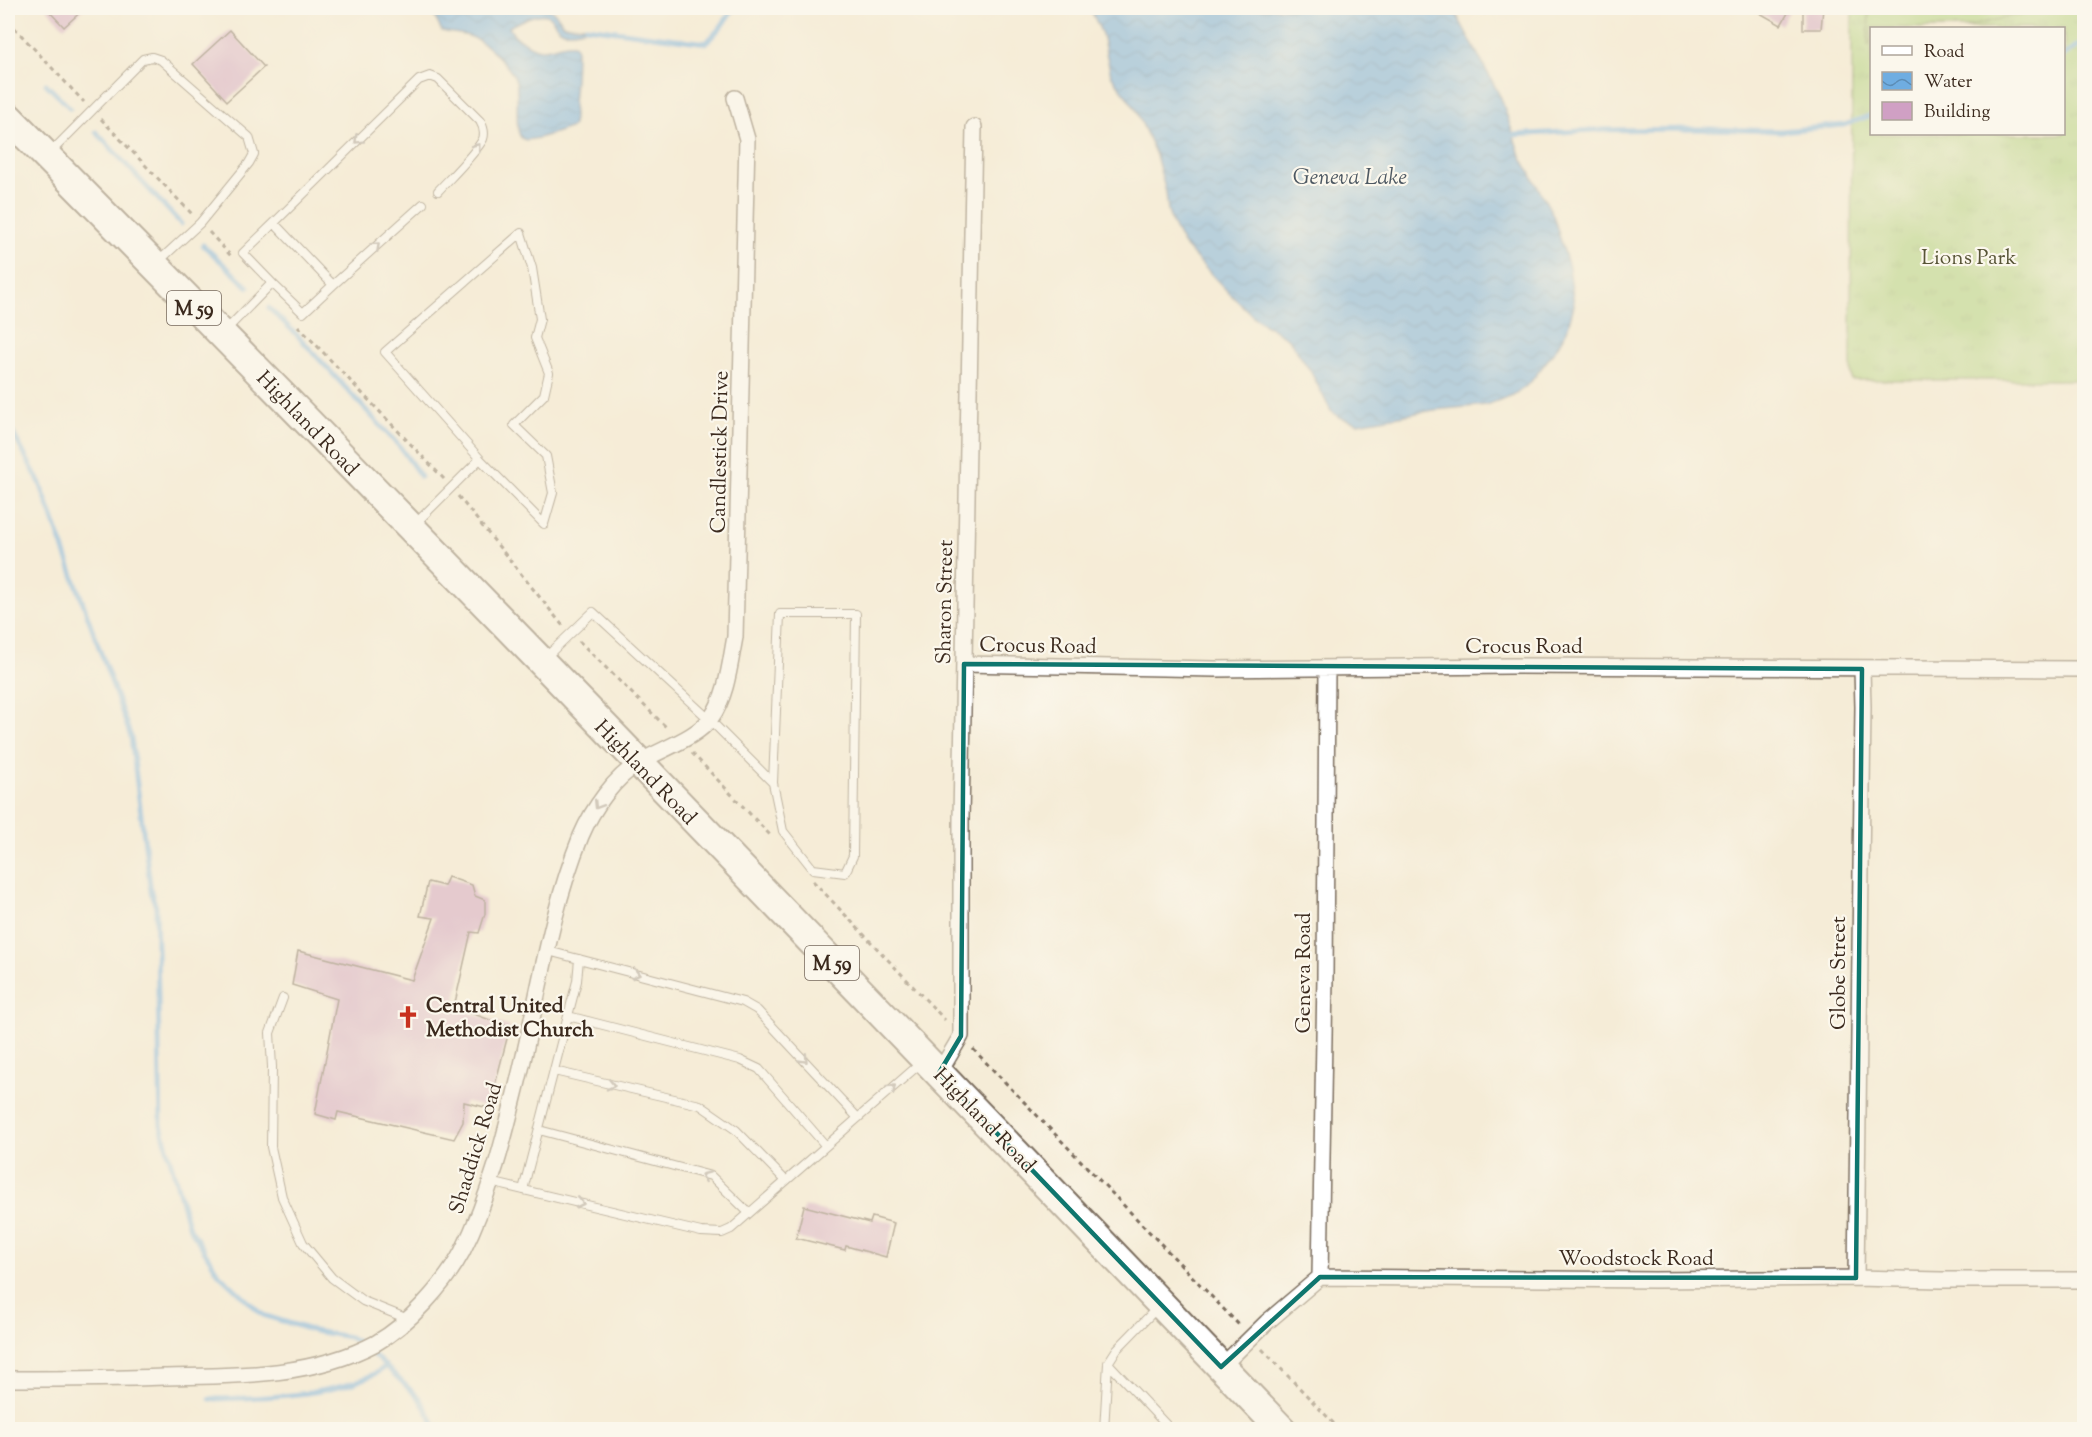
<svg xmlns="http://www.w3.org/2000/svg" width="2092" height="1437" font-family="'Sorts Mill Goudy',serif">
	<defs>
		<pattern id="grass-tufts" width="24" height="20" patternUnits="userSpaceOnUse" patternTransform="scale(1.5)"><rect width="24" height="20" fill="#acd27c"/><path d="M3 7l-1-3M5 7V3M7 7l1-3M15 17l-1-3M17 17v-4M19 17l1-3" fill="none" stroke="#95b46b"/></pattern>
		<pattern id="water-waves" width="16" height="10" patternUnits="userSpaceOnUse" patternTransform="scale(1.5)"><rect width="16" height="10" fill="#6fade1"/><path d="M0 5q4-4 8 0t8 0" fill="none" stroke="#5c8db6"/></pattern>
	</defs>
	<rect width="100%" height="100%" fill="#fbf7ec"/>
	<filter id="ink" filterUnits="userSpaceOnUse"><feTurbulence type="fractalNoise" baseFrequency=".0167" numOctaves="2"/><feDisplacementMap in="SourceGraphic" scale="12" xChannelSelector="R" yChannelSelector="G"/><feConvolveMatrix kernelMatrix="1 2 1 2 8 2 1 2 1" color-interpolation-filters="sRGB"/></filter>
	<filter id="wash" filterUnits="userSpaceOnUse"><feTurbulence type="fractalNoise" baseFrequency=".008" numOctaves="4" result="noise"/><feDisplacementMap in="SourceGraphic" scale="24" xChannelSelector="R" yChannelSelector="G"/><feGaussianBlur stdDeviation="1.35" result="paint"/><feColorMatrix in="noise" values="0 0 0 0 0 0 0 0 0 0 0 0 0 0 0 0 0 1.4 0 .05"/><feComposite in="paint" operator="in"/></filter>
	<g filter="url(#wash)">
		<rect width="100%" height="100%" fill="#f5ecd7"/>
		<path fill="url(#grass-tufts)" stroke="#747e4d" stroke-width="1.5" fill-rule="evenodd" d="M1852,8H2084V380H1851ZM1872,28H2064V134H1872Z"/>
		<path fill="#acd27c" stroke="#747e4d" stroke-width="1.5" d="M1869,8H2045L1963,28H1872L1871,44L1868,45Z"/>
		<path fill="url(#water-waves)" stroke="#556c80" stroke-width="1.5" d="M426,8H548L556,14L564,25L586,26L584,29C578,30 570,32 564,31C557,29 555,22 550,17C541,9 518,22 509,27C512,37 534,50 545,49C555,48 564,42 574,44L576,48C576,66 575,84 573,103C573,111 576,119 572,127C563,130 530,143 523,139C513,135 520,93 516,81C511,67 487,44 474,38C464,33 453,34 442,31L432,12Z
			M1090,8H1453L1501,98L1519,152L1553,215L1569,268L1574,305L1567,330L1556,349L1529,384L1513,395L1486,405L1434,410L1358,423L1339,417L1331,411L1311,372L1289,339L1255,318L1229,293L1183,244L1172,223L1168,210L1166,192L1156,155L1135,108L1111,75L1102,34Z"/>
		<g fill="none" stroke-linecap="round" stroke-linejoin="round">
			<path stroke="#6fade1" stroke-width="5" d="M586,27L706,43L720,28L734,8
				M8,45L10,47
				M2064,55L2084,42
				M46,84L70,108
				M96,132L181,224
				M1513,135L1594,130L1712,129L1781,131L1844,125L1872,115
				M203,245L248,287
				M269,308L297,335L400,447L421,477
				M8,424L40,483L131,737L151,892L156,907L161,1125L188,1225L219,1274L263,1315L314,1331L349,1337L356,1341L377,1358L419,1398L438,1430
				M210,1399C257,1398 349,1397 386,1366"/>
		</g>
		<g id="blocks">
			<path fill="#d0a0c4" d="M46,8H85L64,27Z
				M1751,8H1791L1781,25Z
				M1803,8H1823L1821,29H1803Z
				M230,30L264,67L227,101L193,64Z
				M448,877L472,885L475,896L485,900V914L479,933L471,932L454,1007L510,1027L489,1108L464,1102L463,1122L454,1139L338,1112L336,1120L315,1114L337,999L292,985L298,951L412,980L434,918L420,916L428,882L444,886Z
				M804,1206L870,1223L872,1217L894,1223L886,1257L846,1246L845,1250L796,1238Z"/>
		</g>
	</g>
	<g filter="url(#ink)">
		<use href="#blocks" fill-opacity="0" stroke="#7c6e5f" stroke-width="1.5"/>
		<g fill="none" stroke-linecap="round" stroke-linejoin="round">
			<g stroke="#7c6e5f" stroke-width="10">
				<path id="lane" d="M50,153L143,59L152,57L161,60L249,137L254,154L249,163L200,223L159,261
					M274,223L419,80L430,76L438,79L480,121C483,126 485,133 483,139C476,153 449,179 438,191
					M333,285L423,204
					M226,330L272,283L243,253L274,223L333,285L303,313L272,283
					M416,523L480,459L544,524L553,493L546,456L514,425L544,395L549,373L535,338L540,319L532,268L521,233L385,352L480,459
					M546,657L593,612L710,720L773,783L783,831L813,869L845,873L853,856L856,614H780L773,783
					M548,951L743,1002L757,1010L858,1118
					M283,998L270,1033L272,1067L271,1147L282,1197L303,1243L332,1278L363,1301L408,1319
					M568,1016L740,1060L759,1069L826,1146
					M554,1071L700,1105L736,1130L786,1181
					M539,1130L711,1176L749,1213
					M490,1182L701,1232L722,1233L731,1229L922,1062
					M523,1190L577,981L579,959
					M1108,1363L1171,1430
					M1104,1430L1108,1363L1117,1349L1158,1307"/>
			</g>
			<g stroke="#7c6e5f" stroke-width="18">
				<path id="street" d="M964,664L1215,669L1510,666L2084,669
					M939,1073L961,1036V818L974,127
					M1320,1277L1325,977L1327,668
					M1856,1278L1863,707L1862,669
					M1221,1367L1267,1322L1320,1277L1655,1280L1856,1278L1941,1280H2084
					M8,1379C60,1379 112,1379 164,1377C234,1376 313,1377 376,1343C408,1325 445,1284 462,1252C491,1195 506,1131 521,1069C539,992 551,910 581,836C593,808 614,778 640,762C661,749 697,738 711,718C727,696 730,663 735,637L747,139L735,98"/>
			</g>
			<g stroke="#7c6e5f" stroke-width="32">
				<path id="highway" d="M8,117C437,550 859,990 1282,1430"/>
			</g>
			<path stroke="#7c6e5f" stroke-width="3" stroke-dasharray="4.5 4.5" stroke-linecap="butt" d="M8,21L84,102
				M101,119L192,214
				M209,232L231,256
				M298,326L444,479
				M458,496L563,626
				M579,641L668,729
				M692,753L772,837
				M813,881L945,1020
				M973,1049L1241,1327
				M1262,1349L1340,1430"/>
			<use href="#lane" stroke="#fff" stroke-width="8"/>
			<use href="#street" stroke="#fff" stroke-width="15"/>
			<use href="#highway" stroke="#fff" stroke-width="28"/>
		</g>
		<defs><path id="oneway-chevron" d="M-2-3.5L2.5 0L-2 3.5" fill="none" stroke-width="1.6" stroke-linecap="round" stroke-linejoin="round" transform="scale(1.5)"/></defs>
		<g stroke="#a79f9a">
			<use href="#oneway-chevron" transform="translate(358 140) rotate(135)"/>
			<use href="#oneway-chevron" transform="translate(477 147) rotate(-52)"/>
			<use href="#oneway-chevron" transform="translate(376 246) rotate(-42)"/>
			<use href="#oneway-chevron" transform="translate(598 805) rotate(122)"/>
			<use href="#oneway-chevron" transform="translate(636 974) rotate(15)"/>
			<use href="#oneway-chevron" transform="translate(804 1059) rotate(47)"/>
			<use href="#oneway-chevron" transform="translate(611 1085) rotate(13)"/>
			<use href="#oneway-chevron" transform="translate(892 1088) rotate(-41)"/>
			<use href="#oneway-chevron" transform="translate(705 1176) rotate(-157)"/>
			<use href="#oneway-chevron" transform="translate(580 1203) rotate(13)"/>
		</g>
	</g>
	<path d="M0 0H2092V1437H0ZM964,664L1862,669L1856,1278L1320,1277L1221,1367L939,1073L961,1036Z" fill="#f5ecd7" fill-opacity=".55" fill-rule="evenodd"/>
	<path fill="none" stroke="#0f766e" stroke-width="4.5" stroke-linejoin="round" d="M964,664L1862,669L1856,1278L1320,1277L1221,1367L939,1073L961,1036Z"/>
	<defs>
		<g id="church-bare" transform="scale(1.8)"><path d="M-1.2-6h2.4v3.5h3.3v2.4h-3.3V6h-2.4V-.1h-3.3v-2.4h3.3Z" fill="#c8321e" stroke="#fbf7ec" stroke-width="2.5" paint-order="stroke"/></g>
	</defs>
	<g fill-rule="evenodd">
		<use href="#church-bare" x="408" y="1017"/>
	</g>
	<g text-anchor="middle" stroke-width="4.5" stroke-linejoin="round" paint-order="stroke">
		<g fill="#fbf7ec" stroke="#75685c" stroke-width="1.5">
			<rect x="167" y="291" width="54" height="34" rx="4.5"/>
			<rect x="805" y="946" width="54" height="34" rx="4.5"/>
		</g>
		<g font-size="20" font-weight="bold" fill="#3b2a1e">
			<text x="194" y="315">M 59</text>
			<text x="832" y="970">M 59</text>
		</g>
		<g font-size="21" fill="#575436" stroke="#fbf7ec">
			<text x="1969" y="264">Lions Park</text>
		</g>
		<g font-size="21" fill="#3b2a1e" stroke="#fbf7ec">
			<text transform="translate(308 423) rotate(46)" y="7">Highland Road</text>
			<text transform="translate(719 452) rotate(-89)" y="7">Candlestick Drive</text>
			<text transform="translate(944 602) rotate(-89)" y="7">Sharon Street</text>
			<text transform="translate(1038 645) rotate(1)" y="7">Crocus Road</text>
			<text x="1524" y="653">Crocus Road</text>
			<text transform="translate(646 772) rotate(46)" y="7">Highland Road</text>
			<text transform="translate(1303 973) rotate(-90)" y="7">Geneva Road</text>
			<text transform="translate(1838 973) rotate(-90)" y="7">Globe Street</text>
			<text transform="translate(985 1120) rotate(46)" y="7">Highland Road</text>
			<text transform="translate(475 1148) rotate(-73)" y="7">Shaddick Road</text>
			<text x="1636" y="1265">Woodstock Road</text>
		</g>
		<g font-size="21" font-weight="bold" fill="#3b2a1e" stroke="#fbf7ec" text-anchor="start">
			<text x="426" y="1012">Central United<tspan x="426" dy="24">Methodist Church</tspan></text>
		</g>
		<g font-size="22" font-style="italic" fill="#4d5862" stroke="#fbf7ec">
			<text x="1350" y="184">Geneva Lake</text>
		</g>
	</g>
	<rect width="2092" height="1437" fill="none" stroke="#fbf7ec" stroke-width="30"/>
	<rect x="1870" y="27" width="195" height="108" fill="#fbf7ec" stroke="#aea59a" stroke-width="1.5"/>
	<rect x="1882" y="46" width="30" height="9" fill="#ffffff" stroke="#aea59a" stroke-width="1.5"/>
	<text x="1924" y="57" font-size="18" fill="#3b2a1e">Road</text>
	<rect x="1882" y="72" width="30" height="18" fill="url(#water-waves)" stroke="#aea59a" stroke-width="1.5"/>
	<text x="1924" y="87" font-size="18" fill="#3b2a1e">Water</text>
	<rect x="1882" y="102" width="30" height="18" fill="#d0a0c4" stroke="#aea59a" stroke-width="1.5"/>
	<text x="1924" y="117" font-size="18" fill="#3b2a1e">Building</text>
</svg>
